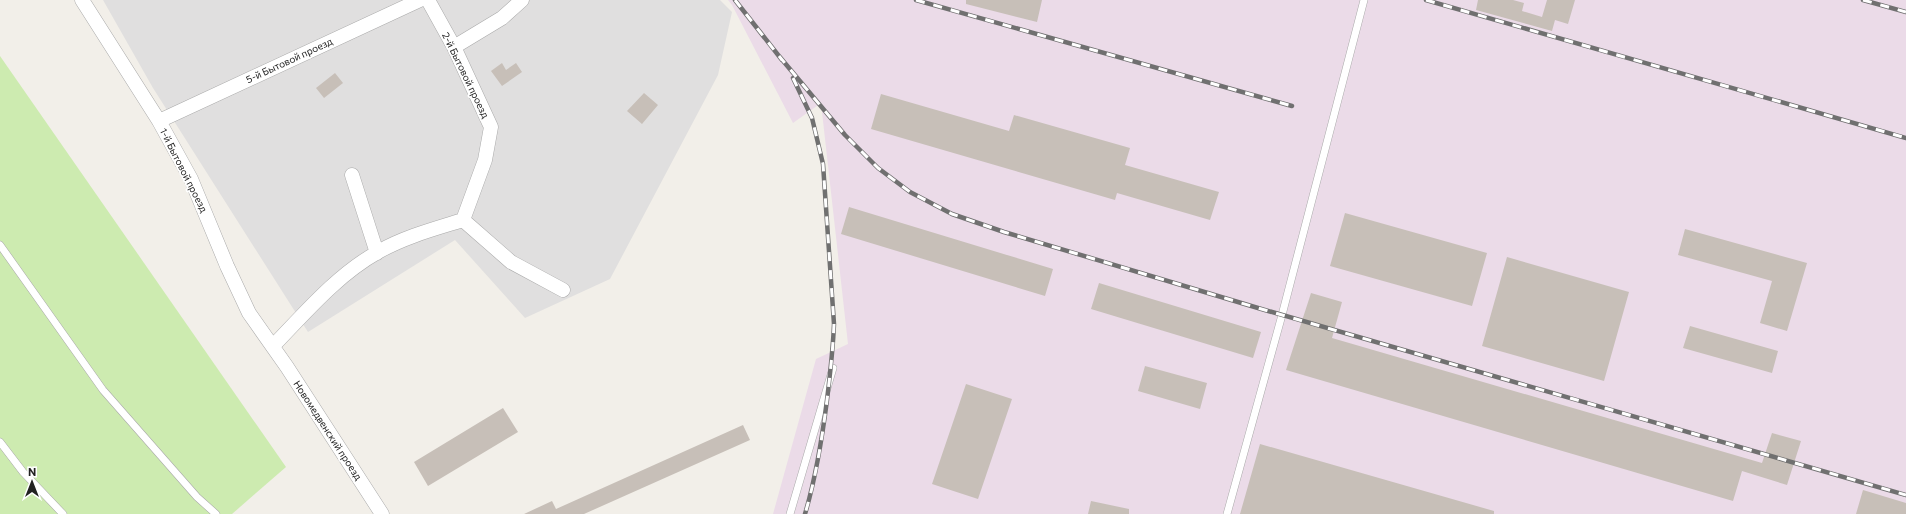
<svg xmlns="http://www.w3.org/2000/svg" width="1906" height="514" font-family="Commissioner,sans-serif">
	<rect width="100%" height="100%" fill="#f2efe9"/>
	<path fill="#e0dfdf" d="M103,0H720L732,12L718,75L610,279L525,318L455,240L308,332L153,88Z"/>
	<path fill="#ebdbe8" d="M728,0H1906V514H773L816,359L848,344L821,103L793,123L732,5Z"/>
	<path fill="#cdebb0" d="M0,56L286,467L232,514H0Z"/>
	<path fill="#c7bfb8" d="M966,0H1042L1037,22L966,4Z
		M1478,0H1513L1524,3L1522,11L1542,17L1547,0H1575L1568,24L1555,20L1552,31L1476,10Z
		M502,63L506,70L516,63L522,72L502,86L491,71Z
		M335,73L343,83L324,98L316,88Z
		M644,93L658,105L642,124L627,111Z
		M881,94L1009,131L1014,115L1130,148L1125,165L1219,192L1210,220L1117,193L1115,200L871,129Z
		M849,207L1053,269L1045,296L841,234Z
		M1345,213L1487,253L1472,306L1330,266Z
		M1685,229L1807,263L1787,331L1760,323L1772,281L1678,255Z
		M1507,257L1629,292L1604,381L1482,346Z
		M1099,283L1261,332L1253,358L1091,309Z
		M1311,293L1342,302L1332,338L1762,463L1772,433L1801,441L1787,485L1742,471L1733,501L1286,370Z
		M1690,326L1778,351L1772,373L1683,348Z
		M1145,366L1207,383L1200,409L1138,391Z
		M966,384L1012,399L978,499L932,484Z
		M503,408L518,432L428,486L414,462Z
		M743,425L750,440L584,514H524L552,501L556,509Z
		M1260,444L1494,511V514H1240Z
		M1863,490L1906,503V514H1856Z
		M1091,501L1129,509V514H1088Z"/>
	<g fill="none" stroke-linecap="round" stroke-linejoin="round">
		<g stroke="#a9a9a9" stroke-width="8">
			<path id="lane" d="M0,245L103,390L197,497L216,514
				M0,442L23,472L63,514
				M790,514L833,368
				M1227,514L1282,315L1364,0"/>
		</g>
		<g stroke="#a9a9a9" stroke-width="15">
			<path id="street" d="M82,0L159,121L191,179L227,266L249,313L287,367L382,514
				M428,0L454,47L491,127L485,160L463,220
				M454,47L502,18L522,0
				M159,121L420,0
				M352,175L377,253
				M273,346C305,313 337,275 378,252C404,237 434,229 463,220L511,262L563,290"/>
		</g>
		<use href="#lane" stroke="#fff" stroke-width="7"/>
		<use href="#street" stroke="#fff" stroke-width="14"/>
		<g stroke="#707070" stroke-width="4.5">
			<path id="rail" d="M735,0L782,60
				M916,0L1292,106
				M1426,0L1906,138
				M1863,0L1906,12
				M779,56L845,135L878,168L910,192L952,214L1004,232L1258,308L1906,495
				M793,78L812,118L823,164L834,324C833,350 830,375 827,400C822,439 816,477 805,514"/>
		</g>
		<use href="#rail" stroke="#fff" stroke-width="3" stroke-dasharray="9" stroke-linecap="butt"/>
	</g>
	<g text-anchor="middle" stroke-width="3.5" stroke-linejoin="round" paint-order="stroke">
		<g font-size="10" fill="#222" stroke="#fff">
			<text transform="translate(289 60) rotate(-25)" y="4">5-й Бытовой проезд</text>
			<text transform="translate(466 75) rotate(64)" y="4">2-й Бытовой проезд</text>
			<text transform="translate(184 170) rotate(63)" y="4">1-й Бытовой проезд</text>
			<text transform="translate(328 430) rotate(57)" y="4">Новомедвенский проезд</text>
		</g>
	</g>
	<g transform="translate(32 482)" stroke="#ffffff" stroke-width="3" paint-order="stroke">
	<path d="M0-3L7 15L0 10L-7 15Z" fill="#222222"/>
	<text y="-6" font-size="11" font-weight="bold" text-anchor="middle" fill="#222222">N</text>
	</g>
</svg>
